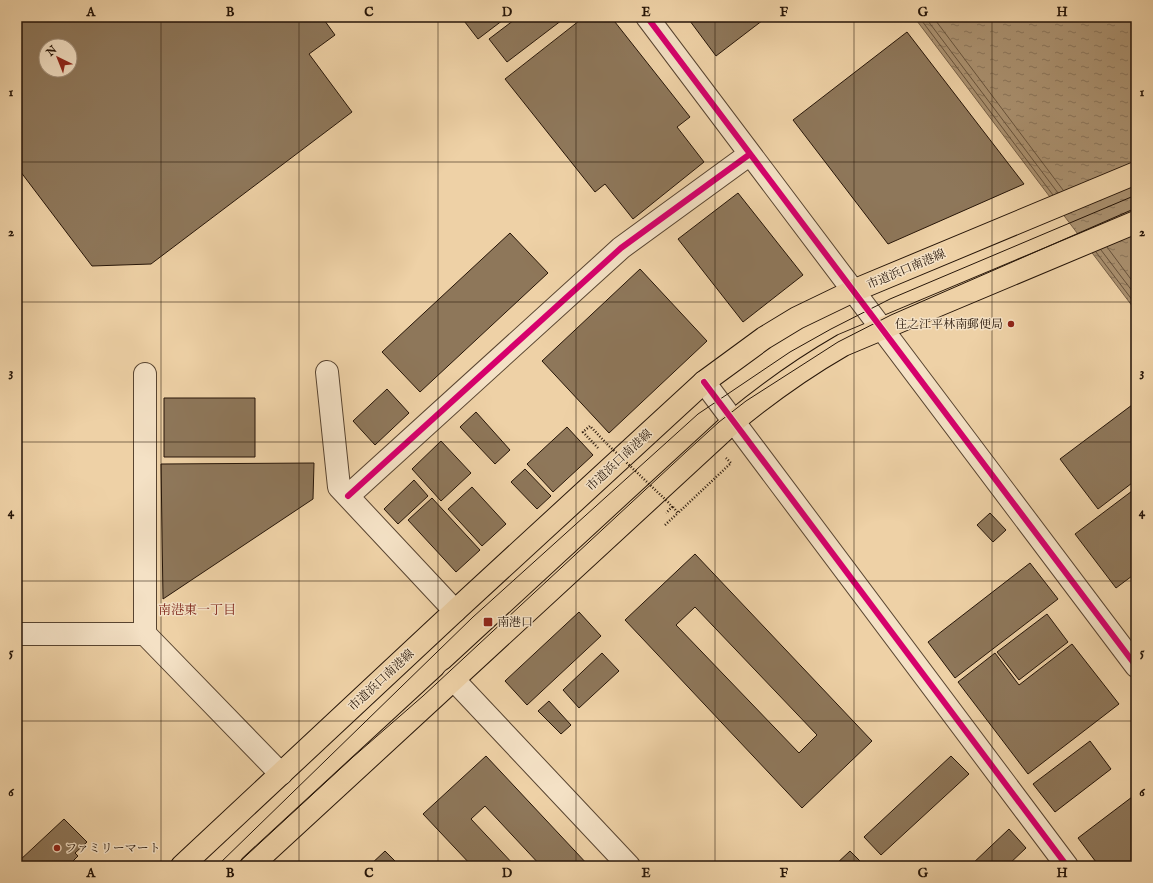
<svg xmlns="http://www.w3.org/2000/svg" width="1153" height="883" font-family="'IM FELL English','Noto Serif JP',serif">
	<defs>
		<pattern id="water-ripples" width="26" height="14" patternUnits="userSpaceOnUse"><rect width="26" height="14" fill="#aa9170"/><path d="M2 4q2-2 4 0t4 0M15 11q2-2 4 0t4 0" fill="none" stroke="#8a755a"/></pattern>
	</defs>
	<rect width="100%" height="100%" fill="#eed1a6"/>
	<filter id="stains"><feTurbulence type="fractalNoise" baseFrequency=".005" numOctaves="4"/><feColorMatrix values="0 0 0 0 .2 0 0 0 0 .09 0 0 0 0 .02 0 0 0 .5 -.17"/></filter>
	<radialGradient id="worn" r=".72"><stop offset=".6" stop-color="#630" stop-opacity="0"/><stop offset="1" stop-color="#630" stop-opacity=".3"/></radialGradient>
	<path fill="url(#water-ripples)" stroke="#755f46" d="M914,17H1136V311Z"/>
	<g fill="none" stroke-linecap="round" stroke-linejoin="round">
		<path stroke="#68533c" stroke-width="1" d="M919,17L1053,195
			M925,17L1058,193
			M933,17L1063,190
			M1107,247L1136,286
			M1101,250L1136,296
			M1096,252L1136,305"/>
	</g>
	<path fill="#8e775a" stroke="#261508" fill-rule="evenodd" d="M17,17H322L335,35L309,54L352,112L151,264L92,266L17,167ZM46,46H70V70H46Z
		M461,17H507L478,39Z
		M518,17H566L507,62L489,39Z
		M584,17H611L690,117L677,127L704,162L633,219L605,184L595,192L505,79Z
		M687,17H767L716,56Z
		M907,32L1024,184L888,244L793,120Z
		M738,193L803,275L743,322L678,239Z
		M510,233L548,273L420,392L382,352Z
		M640,269L707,341L609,433L542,361Z
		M387,389L409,413L375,445L353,421Z
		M164,398H255V457H164Z
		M1136,402V480L1098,509L1060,459Z
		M476,412L510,450L495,464L460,427Z
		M567,427L593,455L553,492L527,464Z
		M441,441L471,473L441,501L412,469Z
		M314,463L313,499L163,599L161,464Z
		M525,469L551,496L537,509L511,482Z
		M414,480L428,496L398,524L384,509Z
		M472,487L506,524L482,546L448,509Z
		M1136,488V573L1116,588L1075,534Z
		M432,498L480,550L456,572L408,520Z
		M990,513L1006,530L993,542L977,525Z
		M695,554L872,741L802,808L625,620ZM695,607L817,735L799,753L676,625Z
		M1030,563L1058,599L955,678L928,642Z
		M579,612L601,636L527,705L505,681Z
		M1047,614L1068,642L1019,680L997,652Z
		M1072,644L1119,704L1028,774L958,682L995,653L1019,685Z
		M602,653L619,671L579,708L563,690Z
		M549,701L571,725L561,734L538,711Z
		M1090,741L1111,769L1055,812L1033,784Z
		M486,756L589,866H541L485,806L471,819L515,866H472L423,814Z
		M951,756L969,774L881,855L864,837Z
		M1136,794V866H1099L1078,838Z
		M64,819L87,842L75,853L78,856L68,866H23L19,861Z
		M1009,829L1026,848L1007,866H970Z
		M385,851L400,866H369Z
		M850,851L865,866H834Z"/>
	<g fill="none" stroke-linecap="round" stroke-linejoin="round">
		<g stroke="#584430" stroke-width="24">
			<path id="minor" d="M647,17L1136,666
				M327,372L339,487L455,611
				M704,382L1067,866
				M348,496L621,248L750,154
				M17,634H145L281,774
				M145,634V374
				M453,679L629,866"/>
		</g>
		<g stroke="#261508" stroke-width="24">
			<path id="primary" d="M182,866L455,611L704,382L764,338L797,318L853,291L1136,173
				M251,866L733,422C768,393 803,368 843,345L1136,222"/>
		</g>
		<path stroke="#261508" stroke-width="2.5" stroke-dasharray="1 2" stroke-linecap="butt" d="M598,448L583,432L590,426L606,443
			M673,507L678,513L731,463L726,458
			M665,525L678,513"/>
		<use href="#minor" stroke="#f4e1c5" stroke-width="22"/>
		<use href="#primary" stroke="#eed1a6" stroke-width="22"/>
		<path stroke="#261508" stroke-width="1" d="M217,866L473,617L698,414L790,352L831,329L890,299L1136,195
			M235,866L353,757L423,696L686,452L719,422L746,401L838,342L891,315L1136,208"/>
		<path stroke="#261508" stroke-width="2.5" stroke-dasharray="1 2" stroke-linecap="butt" d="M607,444L669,503L672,507L666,513"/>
		<g stroke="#f4e1c5" stroke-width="8">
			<path id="cycleway" d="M647,17L1136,666
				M704,382L1067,866
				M348,496L621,248L750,154"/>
		</g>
		<use href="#cycleway" stroke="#d6006c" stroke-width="6"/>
	</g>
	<path fill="none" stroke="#261508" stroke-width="1" stroke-opacity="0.55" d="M161,17V866M299,17V866M438,17V866M576,17V866M715,17V866M854,17V866M992,17V866M17,162H1136M17,302H1136M17,442H1136M17,581H1136M17,721H1136"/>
	<g fill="#8f2418" stroke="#f4e1c5" stroke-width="1.5">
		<circle cx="1011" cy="324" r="4"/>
		<rect x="483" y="617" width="10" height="10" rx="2"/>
		<circle cx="57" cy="848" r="4"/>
	</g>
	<g text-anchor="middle" stroke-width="3" stroke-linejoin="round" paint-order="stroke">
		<g font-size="12" fill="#261508" stroke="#f4e1c5">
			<text transform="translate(906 269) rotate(-23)" y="4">市道浜口南港線</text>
			<text transform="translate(619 460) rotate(-43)" y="4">市道浜口南港線</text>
			<text transform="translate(381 680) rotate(-43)" y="4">市道浜口南港線</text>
		</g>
		<g font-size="12" fill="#261508" stroke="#f4e1c5" text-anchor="start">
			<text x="1003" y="328" text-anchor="end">住之江平林南郵便局</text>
			<text x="497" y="626">南港口</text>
			<text x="65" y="852">ファミリーマート</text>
		</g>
		<g font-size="13" fill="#7a1f14" stroke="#f4e1c5">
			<text x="197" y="614">南港東一丁目</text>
		</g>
	</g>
	<rect width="1153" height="883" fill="none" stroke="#eed1a6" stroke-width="44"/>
	<g transform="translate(58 58) rotate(317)"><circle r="19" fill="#f4e1c5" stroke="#a28f79"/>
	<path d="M0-3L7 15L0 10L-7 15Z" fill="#8f2418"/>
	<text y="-6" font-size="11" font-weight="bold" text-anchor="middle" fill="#261508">N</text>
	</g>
	<rect x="22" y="22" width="1109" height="839" fill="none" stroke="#261508" stroke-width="1.5"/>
	<g font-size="13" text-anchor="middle" font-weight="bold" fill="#261508">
		<text x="91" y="16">A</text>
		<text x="230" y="16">B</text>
		<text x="369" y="16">C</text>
		<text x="507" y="16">D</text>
		<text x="646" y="16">E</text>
		<text x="784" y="16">F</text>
		<text x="923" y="16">G</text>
		<text x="1062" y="16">H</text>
		<text x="11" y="96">1</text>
		<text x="1142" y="96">1</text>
		<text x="11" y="236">2</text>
		<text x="1142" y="236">2</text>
		<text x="11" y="376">3</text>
		<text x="1142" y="376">3</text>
		<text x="11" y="516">4</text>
		<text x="1142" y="516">4</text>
		<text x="11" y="656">5</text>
		<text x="1142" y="656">5</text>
		<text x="11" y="796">6</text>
		<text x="1142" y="796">6</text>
		<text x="91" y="877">A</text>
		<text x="230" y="877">B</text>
		<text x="369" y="877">C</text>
		<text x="507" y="877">D</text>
		<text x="646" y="877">E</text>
		<text x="784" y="877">F</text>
		<text x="923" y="877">G</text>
		<text x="1062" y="877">H</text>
	</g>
	<rect width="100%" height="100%" filter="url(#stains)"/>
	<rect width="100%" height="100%" fill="url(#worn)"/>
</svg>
